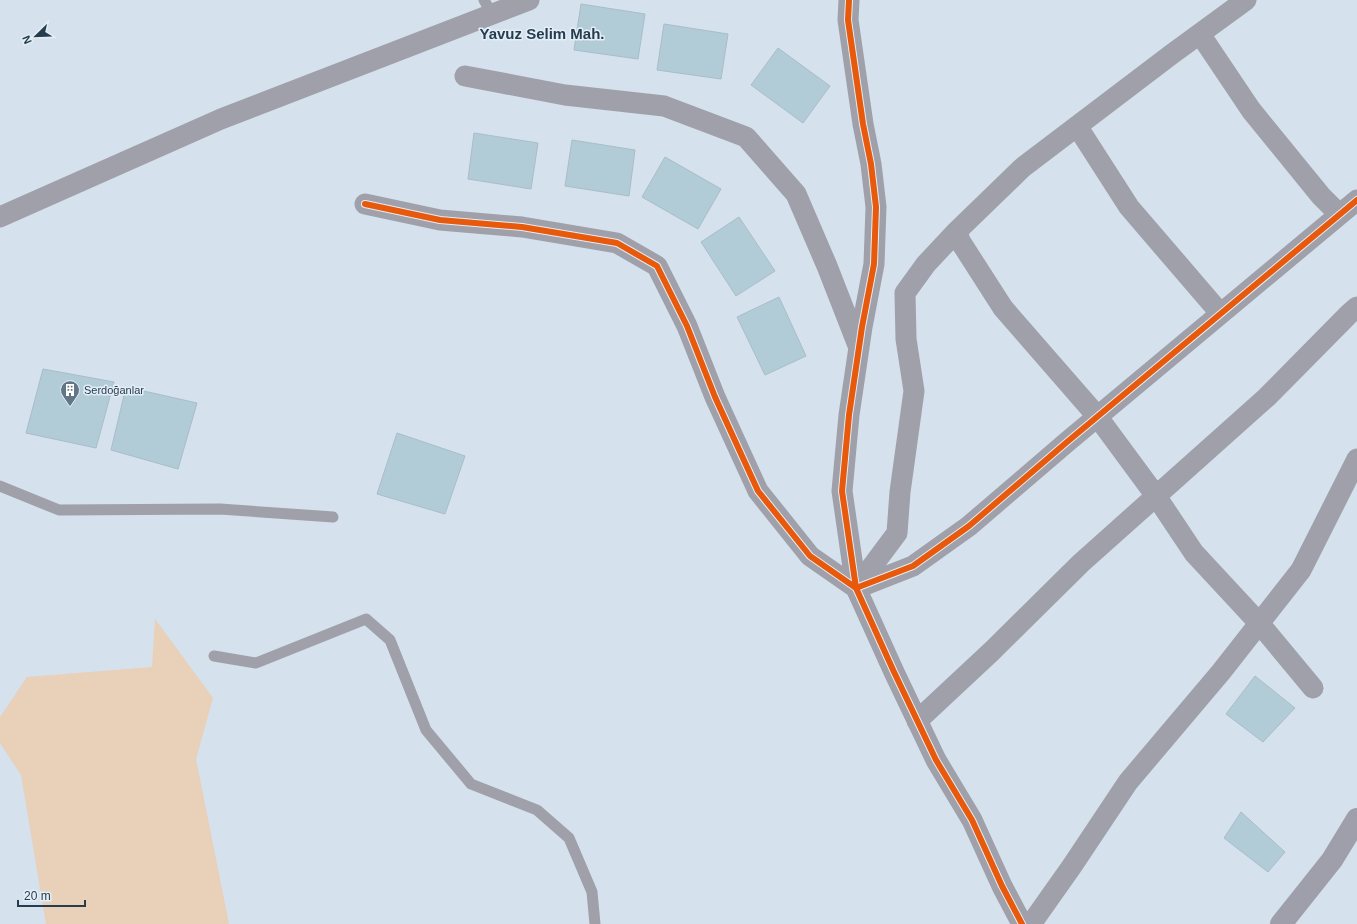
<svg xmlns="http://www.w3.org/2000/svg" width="1357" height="924" font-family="Arial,sans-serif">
	<rect width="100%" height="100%" fill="#d5e1ec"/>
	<path fill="#e8d0b9" d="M155,619L213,698L196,759L229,924H46L21,775L0,743V717L27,677L152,667Z"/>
	<path fill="#b2ccd7" stroke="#a8bdc8" d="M581,4L645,14L638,59L574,50Z
		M664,24L728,34L721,79L657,70Z
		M778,48L830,86L803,123L751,85Z
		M474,133L538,143L531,189L468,179Z
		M572,140L635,150L629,196L565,186Z
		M665,157L721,189L698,229L642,197Z
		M739,217L775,271L736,296L701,242Z
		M779,297L806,356L765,375L737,317Z
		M43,369L114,382L96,448L26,433Z
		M126,387L197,403L178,469L111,450Z
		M397,433L465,456L445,514L377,494Z
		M1255,676L1295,708L1263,742L1226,714Z
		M1241,812L1285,852L1268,872L1224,838Z"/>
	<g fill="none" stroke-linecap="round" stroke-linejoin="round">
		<path stroke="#9fa0a9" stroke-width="11" d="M484,0L492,14
			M0,486L59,510L220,509L333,517
			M214,656L256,663L366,619L390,640L426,730L471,784L537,810L569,838L592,892L595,924"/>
		<path stroke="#9fa0a9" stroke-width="21" d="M849,0L848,20L863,124L871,164L876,207L874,264L862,327L849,415L842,491L856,588L894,672L936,760L972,820L1002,886L1022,924
			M1200,34L1251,110L1321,196L1339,214
			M465,76L565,95L664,106L746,137L796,194L827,266L859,348
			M1077,126L1129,207L1220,313
			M365,204L440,220L522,227L617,243L657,266L687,326L715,397L758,491L810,556L856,588
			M0,217L221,119L529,0
			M957,231L960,241L1003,308L1097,416L1156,496L1194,553L1259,623L1313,688
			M856,588L897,533L900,492L914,391L906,339L905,293L926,264L957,231L1022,168L1172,54L1246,0
			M857,588L913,566L969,526L1067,442L1357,200
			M917,721L992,651L1081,563L1267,397L1349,314L1357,307
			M1031,924L1072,866L1128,782L1221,672L1301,570L1357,459"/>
		<path stroke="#9e9faa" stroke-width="22" d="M1281,924L1332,860L1357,819"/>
		<g stroke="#e3eef7" stroke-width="8">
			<path id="cycleway" d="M849,0L848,20L863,124L871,164L876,207L874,264L862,327L849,415L842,491L856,588L894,672L936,760L972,820L1002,886L1022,924
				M365,204L440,220L522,227L617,243L657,266L687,326L715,397L758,491L810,556L856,588L913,566L969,526L1067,442L1357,200"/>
		</g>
		<use href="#cycleway" stroke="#e8590c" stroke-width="6"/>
	</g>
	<defs>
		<g id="building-pin" transform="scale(1)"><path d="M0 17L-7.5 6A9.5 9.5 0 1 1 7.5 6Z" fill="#637687" stroke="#e3eef7"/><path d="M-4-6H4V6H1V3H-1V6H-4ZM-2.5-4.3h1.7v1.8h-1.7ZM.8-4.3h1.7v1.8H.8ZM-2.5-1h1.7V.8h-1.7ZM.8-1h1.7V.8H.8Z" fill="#fff"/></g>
	</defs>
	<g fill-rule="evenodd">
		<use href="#building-pin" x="70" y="390"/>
	</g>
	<g text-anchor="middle" stroke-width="3" stroke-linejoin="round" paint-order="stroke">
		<g font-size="11" fill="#263d50" stroke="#e3eef7" text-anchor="start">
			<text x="84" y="394">Serdoğanlar</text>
		</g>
		<g font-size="15" font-weight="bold" fill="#263d50" stroke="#e3eef7">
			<text x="542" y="39">Yavuz Selim Mah.</text>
		</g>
	</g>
	<g transform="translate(36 36) rotate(247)" stroke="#e3eef7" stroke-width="3" paint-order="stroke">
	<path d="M0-3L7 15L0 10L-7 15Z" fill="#263d50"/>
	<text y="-6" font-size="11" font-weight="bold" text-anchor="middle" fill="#263d50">N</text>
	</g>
	<path d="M18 900v6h67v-6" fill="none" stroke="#263d50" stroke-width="2"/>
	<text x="24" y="900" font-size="12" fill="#263d50" stroke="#e3eef7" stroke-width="3" paint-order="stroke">20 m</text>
</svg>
